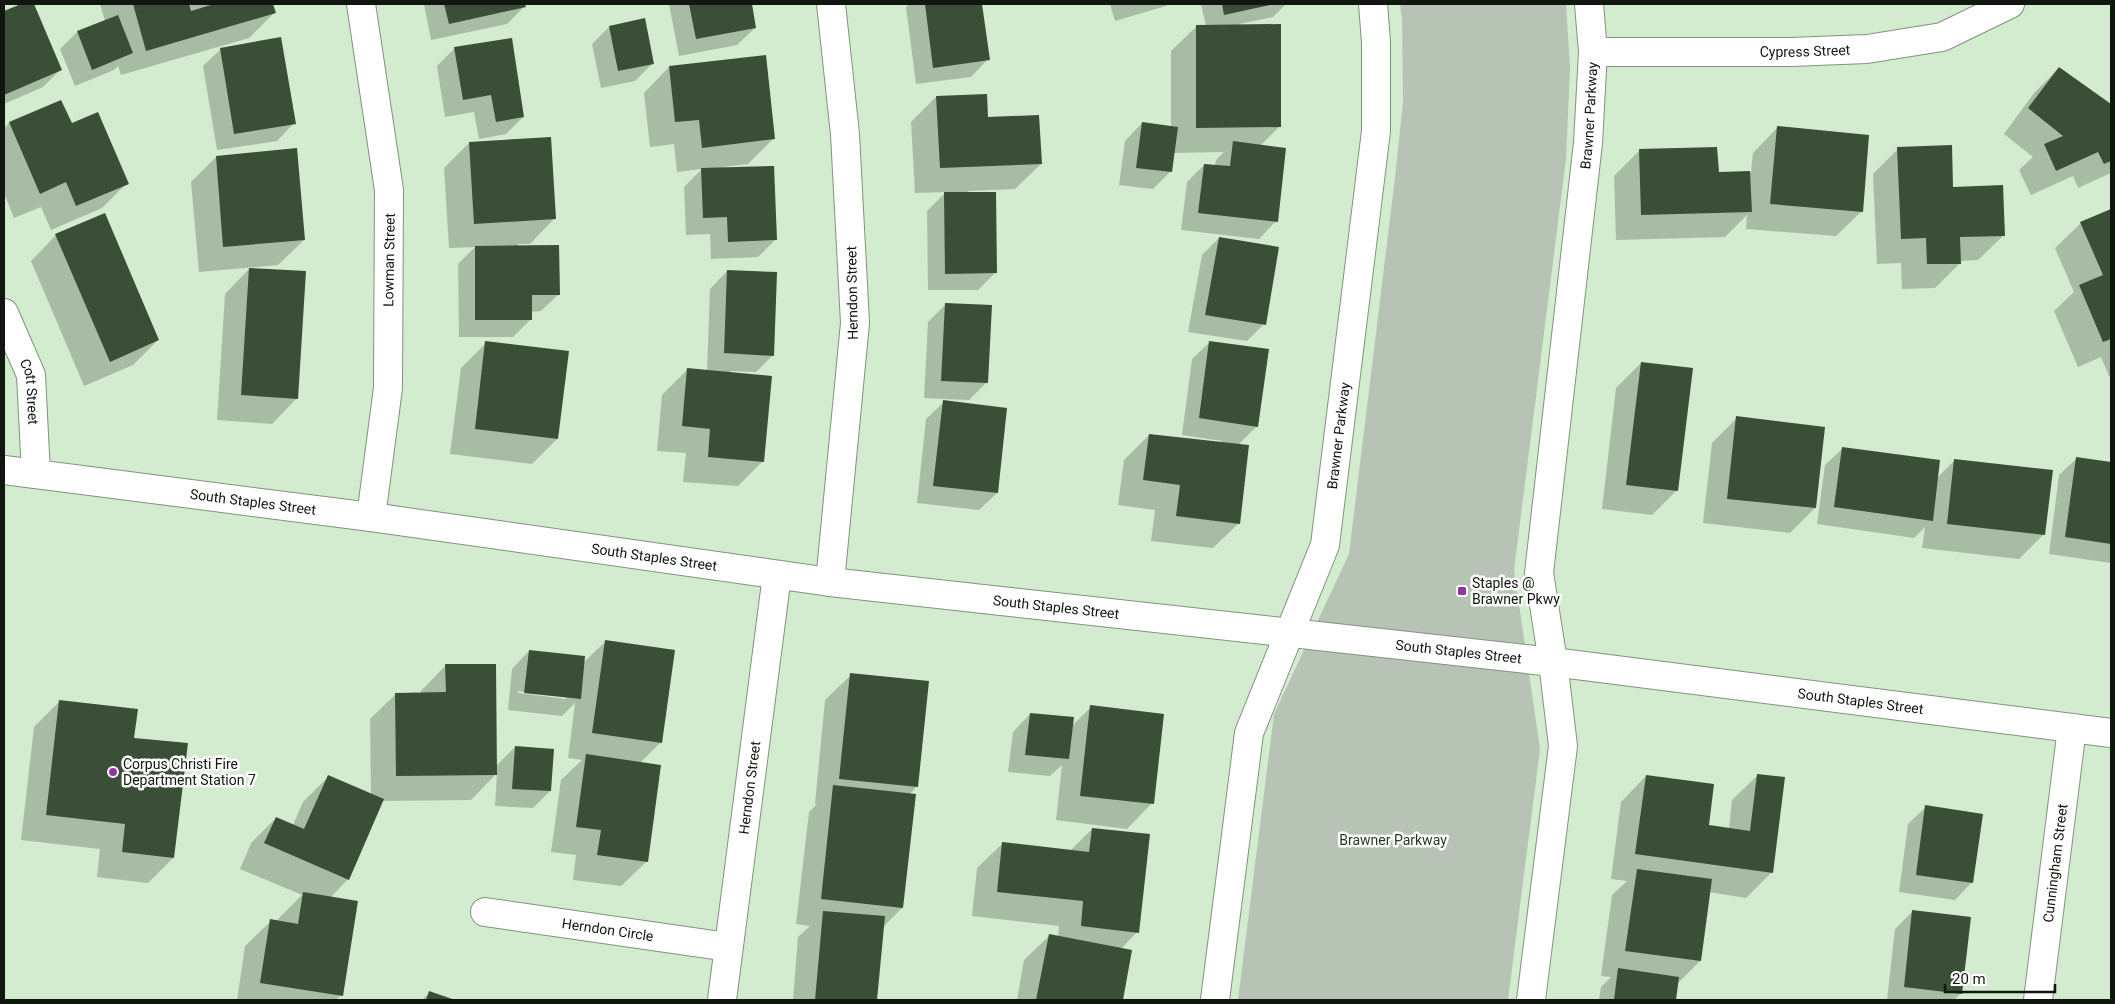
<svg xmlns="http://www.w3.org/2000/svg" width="2115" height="1004" font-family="Roboto,sans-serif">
	<rect width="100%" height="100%" fill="#d3ebcf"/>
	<path fill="#b7c3b4" d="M1400,4H1566L1570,68L1566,159L1514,570L1540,749L1508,1000H1238L1274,714L1349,554L1395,178L1403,102L1402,18Z"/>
	<path fill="#0003" fill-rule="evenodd" d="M24,4H32L60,70L43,87L4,104V13Z
		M100,4H272L274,13L249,38L121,75L118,66L114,70L75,86L60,49L77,32L105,21Z
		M424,4H524V7L507,24L431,40Z
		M669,4H750L755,28L737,45L679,56Z
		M909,4H981L988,59L971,77L916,84L906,7Z
		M1110,4H1169L1166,6L1115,21Z
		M1201,4H1286L1273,17L1239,24L1280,126L1260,146L1276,221L1259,239L1181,230L1187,182L1204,165L1215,166L1216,160L1224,152L1173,153L1170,172L1153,189L1119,185L1125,141L1142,123L1171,128V51L1197,26H1206Z
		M609,27L653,63L635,81L601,88L592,44Z
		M455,48L523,117L506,134L479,139L474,112L445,117L437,66Z
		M221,49L294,123L277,141L217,150L203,66Z
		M669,67L773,139L748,164L723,167L775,240L758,257L711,259L710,234L686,235L684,187L702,169L677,172L674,144L650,147L644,93Z
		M2059,68L2110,105L2111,109V173L2078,188L2073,176L2031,195L2019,170L2033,157L2004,134L2034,93Z
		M936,97L987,118L1041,164L1015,189L968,191L996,272L978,290H928L927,211L946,192L915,193L911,122Z
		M60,101L71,125L127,183L102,208L51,230L41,207L14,218L4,193V129L9,123Z
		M1778,127L1862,211L1836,236L1746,229L1747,215L1725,237L1616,240L1614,176L1639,151L1717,173L1751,172L1753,153Z
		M469,143L555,218L530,244H518V247L559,294L541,311L531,312V319L513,337H459L458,264L475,247L449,248L444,168Z
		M1898,149L1952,188L2004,235L1978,260L1960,261V263L1935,288L1902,289L1901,263L1877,264L1873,174Z
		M216,157L304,240L278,265L199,272L191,182Z
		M2111,211V376H2109L2101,357L2078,367L2054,311L2074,292L2055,248L2081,223Z
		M56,235L158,340L133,365L84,386L31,261Z
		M1219,238L1264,324L1247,341L1188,332L1202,255Z
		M251,267L297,398L272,424L217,420L225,294Z
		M727,271L773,355L756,372L730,371L763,461L738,486L683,482L686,453L657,451L662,395L687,370L707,372L710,289Z
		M945,305L986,383L969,400L924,398L928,322Z
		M1210,342L1257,426L1238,445L1239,523L1213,548L1151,541L1155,510L1118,505L1124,460L1149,435L1222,443V441L1182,435L1192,359Z
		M486,343L557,439L532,464L450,454L461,368Z
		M1641,363L1677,490L1652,515L1602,509L1616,388Z
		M944,402L997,493L979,510L917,503L926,419Z
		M1737,418L1815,508L1790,533L1703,523L1712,443Z
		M1843,448L1937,478L1955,460L2044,534L2019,559L1922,548L1925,527L1914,538L1817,524L1825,465Z
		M2077,458L2111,463V563L2049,554L2059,475Z
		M605,642L661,742L640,763L647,861L621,886L573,880L576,855L551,852L561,780L582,760L568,758L575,703L562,716L508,710L512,669L529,651L583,663ZM518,691L566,696V699L518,693Z
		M446,665L496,766L515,747L550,791L533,808L495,806L497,773L471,800L382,801L348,879L330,898L341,995L336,1000H237L245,946L271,921L278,922V919L302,895L240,869L251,843L276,818L293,825L303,802L328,777L371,795L370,719L396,694L421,693V691Z
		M851,675L917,786L909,795L902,908L883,927L876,1000H793L798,937L810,926L796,924L809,812L817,804H815L825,700Z
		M59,702L133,739L173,858L148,883L97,877L100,849L21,840L34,727Z
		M1091,707L1152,803L1127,829L1056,820L1062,765L1050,776L1008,772L1013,732L1030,714L1072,726Z
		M1758,775L1772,872L1746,898L1709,892L1700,961L1677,984L1675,1000H1599L1601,987L1611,977L1601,976L1612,895L1627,881L1611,879L1621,802L1646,776L1707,826L1729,829L1732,800Z
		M1926,807L1972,882L1955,900L1899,892L1908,824Z
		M1092,829L1137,932L1121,949L1131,951L1122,1000H1017L1024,960L1050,935L1058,937L1059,926L972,916L977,868L1003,843L1070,851Z
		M1913,911L1961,993L1954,1000H1887L1895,929Z
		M430,992L452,1000H422Z"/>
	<path fill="#3b4e37" d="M21,4H34L62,70L4,95V11Z
		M133,4H189L191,11L214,4H273L276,13L146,51Z
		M444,4H525L526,7L449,24Z
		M689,4H752L756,28L696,39Z
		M925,4H982L990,60L933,68Z
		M1222,4H1270V5L1224,15Z
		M118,15L133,53L92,70L77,31Z
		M645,18L654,64L618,71L609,26Z
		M1281,24V127L1196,128V25Z
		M281,37L296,124L234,134L220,48Z
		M512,38L524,117L496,122L491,95L463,100L454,47Z
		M766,55L775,139L702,148L699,120L675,122L669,66Z
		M2059,67L2111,104V161L2104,164L2098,152L2056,171L2044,144L2063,136L2028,108Z
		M987,94L988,117L1039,115L1042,164L940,168L936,96Z
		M61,100L72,123L98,112L129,184L76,206L66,182L40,194L9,122Z
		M1142,122L1178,127L1172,172L1136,168Z
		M1777,126L1869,135L1863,212L1770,204Z
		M551,137L556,219L474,224L469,142Z
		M1233,141L1286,148L1278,222L1198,213L1204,164L1230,166Z
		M1952,145L1953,187L2003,185L2005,236L1960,237L1961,264H1927L1926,238L1901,239L1897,147Z
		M1717,147L1719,172L1750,171L1752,212L1641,215L1639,149Z
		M297,148L305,240L223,247L216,156Z
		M774,166L777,240L728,242L727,217L703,218L701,168Z
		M944,192H996L997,273L945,274Z
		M2111,209V339L2103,342L2079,285L2103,275L2080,222Z
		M105,213L159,340L110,362L55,234Z
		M1219,237L1279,247L1266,325L1205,315Z
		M559,245L560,295H532V320H475V246Z
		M249,268L306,271L298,399L241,395Z
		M727,270L777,272L774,356L724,353Z
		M945,303L992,305L988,383L941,381Z
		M485,341L569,351L558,439L475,429Z
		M1209,341L1269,349L1258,427L1199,418Z
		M1641,362L1693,368L1678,491L1626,485Z
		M687,368L772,376L764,462L708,457L710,429L682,426Z
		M943,400L1007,408L998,493L933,486Z
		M1736,416L1825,427L1816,508L1727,499Z
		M1149,434L1249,445L1240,524L1176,516L1180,485L1143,480Z
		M1842,447L1940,460L1933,521L1834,507Z
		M2076,457L2111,462V544L2065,537Z
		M1954,459L2053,470L2045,535L1947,524Z
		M605,640L675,650L662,743L592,733Z
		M529,650L585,656L581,699L524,693Z
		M445,664H496L497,775L396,776L395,693L446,692Z
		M850,673L929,681L918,787L839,779Z
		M59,700L138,709L134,738L188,743L174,858L122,852L125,824L46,815Z
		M1090,705L1164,714L1154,804L1080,796Z
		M1030,713L1074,717L1069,759L1025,755Z
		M515,746L554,749L551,791L512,789Z
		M586,754L661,765L648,862L597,855L601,830L576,827Z
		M1757,774L1785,777L1773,873L1635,854L1646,775L1714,784L1709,825L1750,831Z
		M328,775L384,799L349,880L264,843L276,817L304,829Z
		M833,785L916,794L903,908L821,899Z
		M1925,805L1983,814L1973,883L1916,875Z
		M1092,828L1150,834L1139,933L1081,926L1083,901L997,892L1002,842L1089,852Z
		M1637,869L1712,879L1701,961L1625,951Z
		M303,892L358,901L343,996L260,983L270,919L298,924Z
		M1912,910L1971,917L1962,994L1904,987Z
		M823,911L885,916L877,1000H815Z
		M1049,934L1132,950L1123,1000H1036Z
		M1618,968L1679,977L1676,1000H1614Z
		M429,991L455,1000H426Z"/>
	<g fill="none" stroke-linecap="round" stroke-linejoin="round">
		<g stroke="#7f957b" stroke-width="30">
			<g id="minor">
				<path d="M361,4L389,190L388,388L371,517"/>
				<path id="s1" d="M1593,52H1791L1867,49L1942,37L2010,4"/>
				<path id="s2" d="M4,313L31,375L36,474"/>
				<path d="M830,582L855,323L845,134L831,4"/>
				<path id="s3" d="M485,912L728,947"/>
				<path id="s4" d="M722,1000L777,575"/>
				<path id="s5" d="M1215,1000L1249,733L1325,545L1376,131V42L1373,4"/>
				<path id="s6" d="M1531,1000L1563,746L1553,662L1539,573L1588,143L1593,52L1589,4"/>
				<path id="s7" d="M2038,1000L2072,728"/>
			</g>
		</g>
		<g stroke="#7f957b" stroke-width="30">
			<g id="major">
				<path id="s8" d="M4,470L371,517L830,582L1553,662L2111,733"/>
			</g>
		</g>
		<use href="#minor" stroke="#fff" stroke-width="28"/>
		<use href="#major" stroke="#fff" stroke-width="28"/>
	</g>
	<g fill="#9036a2" stroke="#fff" stroke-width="2">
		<rect x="1457" y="586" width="10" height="10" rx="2.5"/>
		<circle cx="113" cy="772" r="5"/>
	</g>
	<g text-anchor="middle" stroke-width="5" stroke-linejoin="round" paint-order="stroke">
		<g font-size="14" fill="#0f170e" stroke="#fff">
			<text dy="5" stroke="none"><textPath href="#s1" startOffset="212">Cypress Street</textPath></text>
			<text dy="5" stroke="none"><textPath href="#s6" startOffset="891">Brawner Parkway</textPath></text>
			<text transform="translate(389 260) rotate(-89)" y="5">Lowman Street</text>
			<text transform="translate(852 293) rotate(-91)" y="5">Herndon Street</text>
			<text dy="5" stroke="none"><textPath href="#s2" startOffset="84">Cott Street</textPath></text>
			<text dy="5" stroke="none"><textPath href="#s5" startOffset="582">Brawner Parkway</textPath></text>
			<text dy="5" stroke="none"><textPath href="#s8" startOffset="251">South Staples Street</textPath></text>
			<text dy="5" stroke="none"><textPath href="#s8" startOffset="656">South Staples Street</textPath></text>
			<text dy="5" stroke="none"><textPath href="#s8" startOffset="1061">South Staples Street</textPath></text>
			<text dy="5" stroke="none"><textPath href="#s8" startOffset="1466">South Staples Street</textPath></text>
			<text dy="5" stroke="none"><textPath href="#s8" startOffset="1871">South Staples Street</textPath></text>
			<text dy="5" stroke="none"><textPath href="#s4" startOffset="214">Herndon Street</textPath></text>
			<text dy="5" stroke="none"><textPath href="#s7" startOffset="138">Cunningham Street</textPath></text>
			<text dy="5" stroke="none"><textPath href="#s3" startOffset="124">Herndon Circle</textPath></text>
		</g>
		<g font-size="14" fill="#0f170e" stroke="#fff" text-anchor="start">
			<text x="1472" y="588">Staples @<tspan x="1472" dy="16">Brawner Pkwy</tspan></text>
			<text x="123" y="769">Corpus Christi Fire<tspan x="123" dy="16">Department Station 7</tspan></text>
		</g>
		<g font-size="14" fill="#1d3c18" stroke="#fff">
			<text x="1393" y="845">Brawner Parkway</text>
		</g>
	</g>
	<rect width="2115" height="1004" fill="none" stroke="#0f170e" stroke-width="10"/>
	<path d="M1945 984v8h110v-8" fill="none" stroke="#0f170e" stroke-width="2.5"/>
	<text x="1952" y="984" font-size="15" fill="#0f170e" stroke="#ffffff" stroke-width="4" paint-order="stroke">20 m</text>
</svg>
